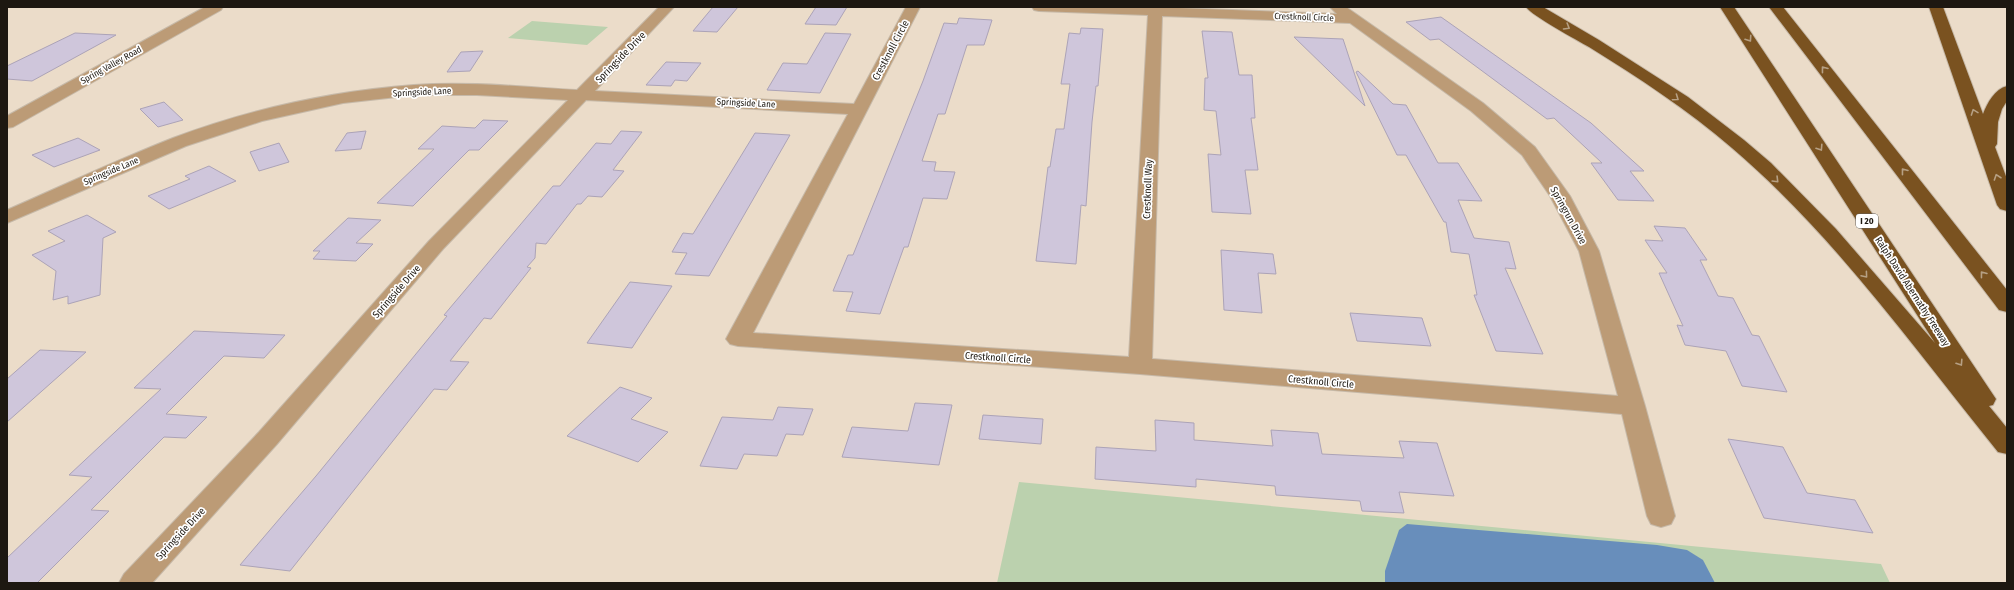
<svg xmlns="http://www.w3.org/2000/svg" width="2014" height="590" font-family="'Fira Sans Condensed',sans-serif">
	<rect width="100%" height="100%" fill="#ebdcc9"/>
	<path fill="#bbd1ae" d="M532,21L608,27L587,45L508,38Z
		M1019,482L1881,564L1890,583H997Z"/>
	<path fill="#688ebb" d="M1407,524L1657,545L1687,550L1703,560L1715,583H1385V571L1399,530Z"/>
	<path fill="#cfc6db" stroke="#aca3b7" d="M713,7H738L717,32L693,31Z
		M816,7H847L836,25L805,24Z
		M1441,17L1591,123L1644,171H1630L1654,201L1618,200L1591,163H1602L1554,118L1547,119L1439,39L1430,40L1406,22Z
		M959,18L992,20L984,45H967L945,114H938L922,161L936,162L934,171L955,172L947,199L923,198L908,247H904L880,314L846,311L853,292L833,291L848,255H853L923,81L944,23L957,24Z
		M1081,28L1103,29L1098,86H1096L1092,122L1086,206L1081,205L1076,264L1036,261L1048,167H1050L1056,129H1064L1070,84H1061L1069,33L1080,34Z
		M1202,31L1232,32L1239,75H1252L1255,118H1251L1258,170H1245L1251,214L1212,212L1208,154L1221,155L1216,111L1204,110L1205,78H1208Z
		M75,33L116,35L32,81L7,79V66Z
		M825,33L851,34L820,93L767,90L783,63L807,64Z
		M1294,37L1343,39L1365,106Z
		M483,51L470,71L447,72L461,52Z
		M666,62L701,63L687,81L675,80L671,86L646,85Z
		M1358,71L1393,104L1406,105L1438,163H1458L1482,201L1458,200L1474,238L1509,242L1516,269L1505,268L1543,354L1496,351L1474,295H1477L1469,254L1451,252L1446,222H1444L1406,155H1397L1356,72Z
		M164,102L183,120L158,127L140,109Z
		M483,120L508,121L479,150H469L413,206L377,203L434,149H418L442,126L475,128Z
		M366,131L361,149L335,151L347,133Z
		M621,131L642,132L613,170L624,171L602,197L588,196L581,204H577L546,244L536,243L535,258L527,267L531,268L491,319L484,318L450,361L469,362L447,390L434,389L290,571L240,565L316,476L447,316L444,315L553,186H560L596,143L611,144Z
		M755,133L790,135L709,276L675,274L687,253L672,252L683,233L693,234Z
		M78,138L100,150L54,167L32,155Z
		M279,143L289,162L259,171L250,152Z
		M209,166L236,181L169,209L148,196L190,179L185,176Z
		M87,215L116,232L103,238L100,295L68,304V296L53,300L56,271L32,255L65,241L48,231Z
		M348,218L381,220L356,243L373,244L356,261L313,259L320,251H313Z
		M1654,226L1685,228L1707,260H1700L1718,296L1733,298L1752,335L1759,336L1787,392L1742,386L1726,351L1685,345L1677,325L1683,326L1659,273H1667L1645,240L1663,241Z
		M1221,250L1273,254L1276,274L1258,273L1262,313L1224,310Z
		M630,282L672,286L632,348L587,343Z
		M1350,313L1422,318L1431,346L1357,341Z
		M194,331L285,335L264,358L224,356L166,414L207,417L186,438L164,437L91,510L109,511L37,583H7V558L92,477L69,475L161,389L134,388Z
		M40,350L86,352L7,422V379Z
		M620,387L652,398L631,419L668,432L638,462L567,436Z
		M915,403L952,405L939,465L842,457L852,427L908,431Z
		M778,407L813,409L803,435L786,434L777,456L744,454L737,469L700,466L722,417L773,420Z
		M983,415L1043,419L1041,444L979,439Z
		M1155,420L1194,423V440L1273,446L1271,430L1318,433L1322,454L1404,458L1399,441L1437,443L1454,496L1399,492L1404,513L1362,511L1360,501L1276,495L1275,486L1196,479V487L1095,479L1096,447L1156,451Z
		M1728,439L1783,447L1807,493L1855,500L1873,533L1764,518Z"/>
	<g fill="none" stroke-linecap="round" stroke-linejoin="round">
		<g stroke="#c6b9a8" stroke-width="2">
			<path id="minor" d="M205,7H223L221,10L13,127L7,128V116Z
				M659,7H674L595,91L854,104L906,7H920L753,333L1129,357L1148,15L1039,11L1034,10L1032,7H1152L1337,14L1330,7H1346L1483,103L1535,147L1570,196L1599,251L1645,406L1675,516L1671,524L1661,527L1651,524L1647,516L1622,414L1140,374L738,346L730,344L726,339L848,114L586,100L443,249L277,444L152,583H119L124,574L259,432L429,241L568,100L477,95H415L343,103L262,121L186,146L7,223V210C62,186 117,160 173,138C250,109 333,91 414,85C468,81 523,87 577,90ZM1162,16L1350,23L1471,111L1522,155L1550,196L1579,251L1618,396L1152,359Z"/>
		</g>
		<g stroke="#c6b9a8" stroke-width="2">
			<path id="highway" d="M1526,7H1543L1599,40L1688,97L1744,140L1771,163L1836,229L1935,343L1720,7H1734L1996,399L1993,405L1989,406L2007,428V454L1998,452C1914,348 1834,235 1732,148C1688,110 1639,78 1589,47C1577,40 1532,16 1526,7Z
				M1769,7H1783L2007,290V312L1999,310Z
				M1929,7H1943L1983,114C1987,103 1995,89 2007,86V101L2002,109L1998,122L1997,144L1995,147L2007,179V211L2000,209L1997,205Z"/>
		</g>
		<use href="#minor" fill="#bc9b76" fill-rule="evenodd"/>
		<use href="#highway" fill="#7a5220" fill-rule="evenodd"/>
	</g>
	<defs><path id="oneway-chevron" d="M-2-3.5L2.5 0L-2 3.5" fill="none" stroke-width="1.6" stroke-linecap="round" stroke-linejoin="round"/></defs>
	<g stroke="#b6a084">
		<use href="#oneway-chevron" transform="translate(1567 27) rotate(31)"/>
		<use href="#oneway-chevron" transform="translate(1749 39) rotate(56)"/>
		<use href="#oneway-chevron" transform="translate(1824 69) rotate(-128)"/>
		<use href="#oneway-chevron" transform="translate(1676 98) rotate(35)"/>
		<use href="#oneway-chevron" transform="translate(1974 112) rotate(-110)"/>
		<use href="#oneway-chevron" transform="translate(1820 148) rotate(57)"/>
		<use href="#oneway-chevron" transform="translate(1904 171) rotate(-128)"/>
		<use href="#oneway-chevron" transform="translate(1997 177) rotate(-109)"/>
		<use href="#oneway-chevron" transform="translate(1776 180) rotate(45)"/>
		<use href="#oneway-chevron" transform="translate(1983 274) rotate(-128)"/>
		<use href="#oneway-chevron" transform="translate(1865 275) rotate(50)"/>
		<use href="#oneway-chevron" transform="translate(1960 363) rotate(57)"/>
	</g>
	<g text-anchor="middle" stroke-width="3.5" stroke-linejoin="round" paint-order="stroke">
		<g font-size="9" fill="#1d1811" stroke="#fff">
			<text transform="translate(1304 17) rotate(2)" y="3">Crestknoll Circle</text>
			<text transform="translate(111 65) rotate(-29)" y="3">Spring Valley Road</text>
			<text transform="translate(422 92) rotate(-3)" y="3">Springside Lane</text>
			<text transform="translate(746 103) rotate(3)" y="3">Springside Lane</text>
			<text transform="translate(111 171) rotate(-23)" y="3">Springside Lane</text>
		</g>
		<rect fill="#fff" stroke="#615d58" stroke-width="1" x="1856" y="214" width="22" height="14" rx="3"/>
		<g font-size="9" font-weight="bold" fill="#1d1811">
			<text x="1867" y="224">I 20</text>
		</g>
		<g font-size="10" fill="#1d1811" stroke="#fff">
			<text transform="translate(890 50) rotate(-62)" y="4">Crestknoll Circle</text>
			<text transform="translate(620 57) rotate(-46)" y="4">Springside Drive</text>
			<text transform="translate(1147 189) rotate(-88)" y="4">Crestknoll Way</text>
			<text transform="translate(1569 215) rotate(61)" y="4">Springrun Drive</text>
			<text transform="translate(396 291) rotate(-49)" y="4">Springside Drive</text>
			<text transform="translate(1913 291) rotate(57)" y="4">Ralph David Abernathy Freeway</text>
			<text transform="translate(998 357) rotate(4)" y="4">Crestknoll Circle</text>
			<text transform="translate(1321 381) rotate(5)" y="4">Crestknoll Circle</text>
			<text transform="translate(180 533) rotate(-47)" y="4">Springside Drive</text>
		</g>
	</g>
	<rect width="2014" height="590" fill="none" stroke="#1d1811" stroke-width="16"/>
</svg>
